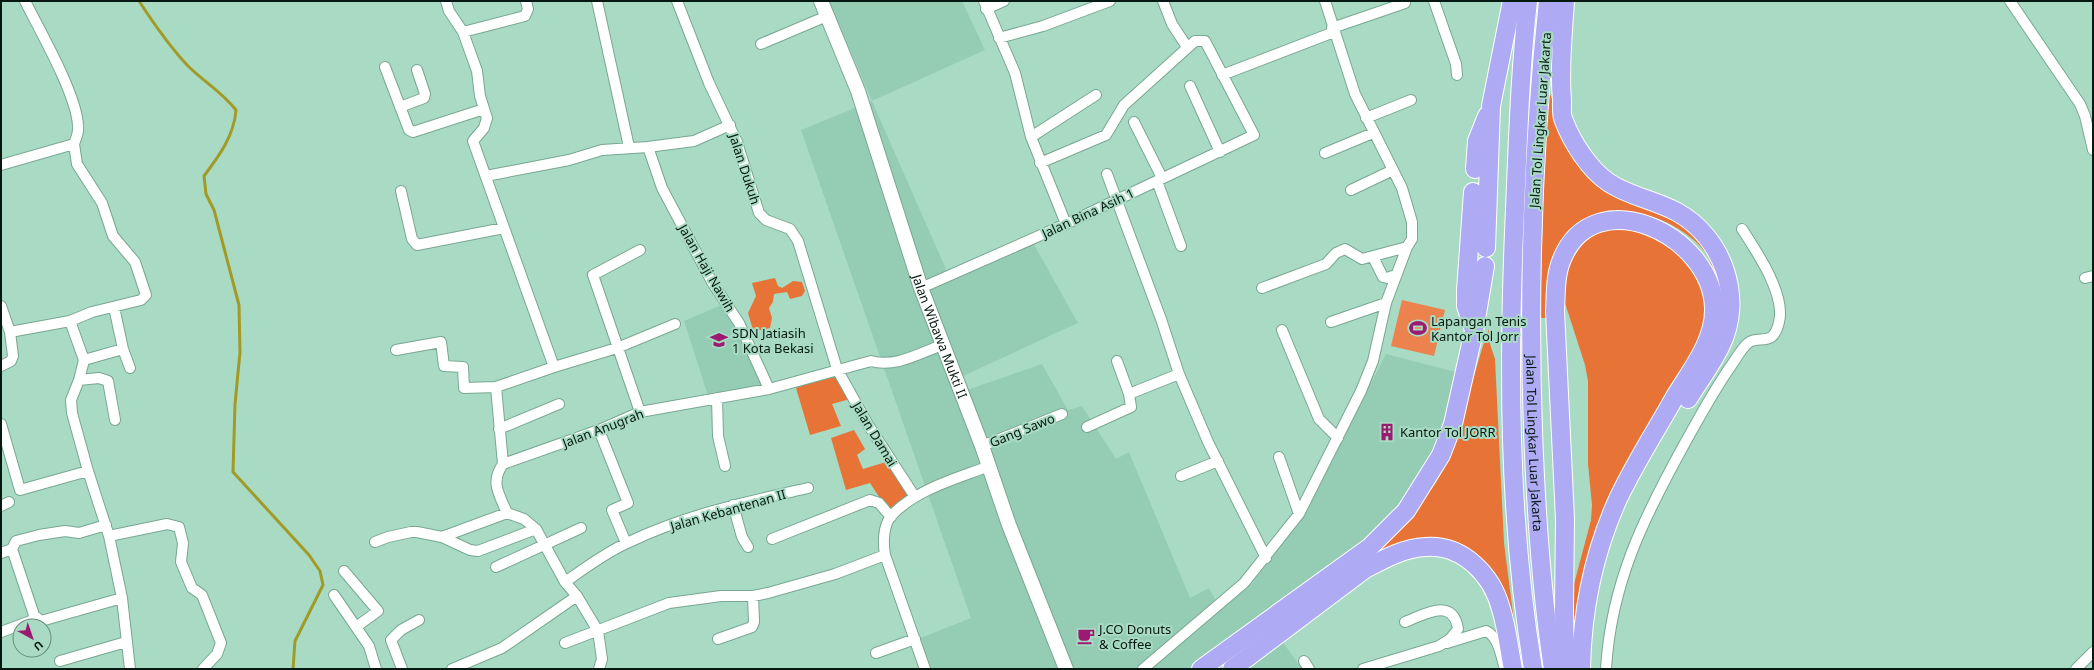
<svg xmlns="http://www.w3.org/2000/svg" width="2094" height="670" font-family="'Noto Sans',sans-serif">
	<rect width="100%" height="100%" fill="#a9dbc4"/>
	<path fill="#95cdb4" d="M829,1H962L985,50L872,101L949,276L1032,241L1078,323L961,377L964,391L1042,364L1068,410L1082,406L1116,459L1129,452L1190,598L1209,588L1220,608L1251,585L1301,518L1386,354L1456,372L1439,441L1404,507L1267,620L1302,669H928L918,639L971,618L801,130L872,101Z
		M726,303L769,389L709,399L684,321Z"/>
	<path fill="#ec824e" d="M1402,300L1445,310L1434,356L1391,346Z"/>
	<path fill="#e87336" d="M1550,94L1574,153L1700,237L1721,271V307C1719,289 1715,267 1705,252C1690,231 1653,212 1628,213C1619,214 1580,235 1569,240L1549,318H1540L1546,98Z
		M1619,223L1687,250L1710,306L1698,346L1634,458L1572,669L1569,603L1591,520L1592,505L1588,464V381L1585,365L1565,303L1563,283L1567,266L1589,235Z
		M775,278L778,286L782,288L793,281L802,282L805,291L802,296L790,299L787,292L774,294L773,302L769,308L772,318L770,328L762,330H753L748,313L756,296L752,283Z
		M1489,329L1490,344L1495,359L1504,543L1516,637L1472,554L1372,555C1397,528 1429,500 1445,466C1465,425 1472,373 1489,329Z
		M836,373L850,399L832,404L841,426L810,435L796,388Z
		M854,430L865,449L857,455L863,469L886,462L909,496L889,512L870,483L846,490L831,438Z"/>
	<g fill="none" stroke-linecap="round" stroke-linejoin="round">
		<path stroke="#a19a27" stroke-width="3" d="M139,1C154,24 169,46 188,66C203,81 222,92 236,110C234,136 219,156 204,176L206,194L214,210L239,305L240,352L235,404L233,472L309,555L320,571L323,585L295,641L293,669"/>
		<g stroke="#78a792" stroke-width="12">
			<path id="minor" d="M446,1L449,11L463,32L477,71L480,96L487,118L484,128L473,141L554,367L496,387L503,464
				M597,1L629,147
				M677,1L709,83L737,142L759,213L766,220L790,229L798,241L837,369L867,423L915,497
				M984,1L1015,73L1031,137L1066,224
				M1163,1L1172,24L1187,47
				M1434,1L1456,64L1457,75
				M2010,1L2080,104L2085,116L2093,150
				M986,9L1004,1
				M1332,28L1405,3
				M463,32L525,16L528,9L526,1
				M999,38L1043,26L1110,1
				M761,44L827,16
				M385,67L409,130L413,132L484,109
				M1222,75L1334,32
				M1190,86L1220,152
				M400,107L424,98L425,94L417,70
				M1366,118L1411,100
				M1134,122L1162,178
				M1031,137L1096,95
				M648,147L662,188L712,282L739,323L769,389
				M1325,153L1373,133
				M1,165L74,144C76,138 79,133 78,126C77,95 40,31 25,1
				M1107,174L1161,319L1179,374L1208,442L1266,558
				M486,176L569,160L602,150L648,147L694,141L730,125
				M1157,181L1181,246
				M1351,190L1393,170
				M401,191L412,239L417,245L504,228
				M640,250L593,275L640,412
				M1373,257L1383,277L1387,278L1396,275
				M2085,278L2093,276
				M921,288L1066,224L1254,135L1205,41H1195L1124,105L1106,135L1040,163
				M1262,288L1326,264L1336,253L1345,249L1362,259L1407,247
				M1,306L10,332L70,321L84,360L79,380L71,400L72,413L88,471L109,536L122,598L130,669
				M114,307L123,349L130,368
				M70,321L92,312L141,300L146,295L135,262L113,236L102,203L77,164L74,144
				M1331,322L1386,303
				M1282,330L1319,419L1338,438
				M396,350L441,342L444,366L463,367L464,388L496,387
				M84,360L123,349
				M1,366L11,361L13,356L10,332
				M554,367L617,348L675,324
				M79,380L99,378L108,381L115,420
				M1129,394L1179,374
				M717,398L718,436L725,466
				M1,424L20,490L88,471
				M1087,427L1131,407L1129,394L1117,361
				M499,429L559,404
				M599,430L628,503L612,510L626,543
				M982,446L1062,414
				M1279,457L1299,514
				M1181,476L1218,461
				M733,505L742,537L748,547
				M1,506L9,502
				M109,536L167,524L179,527L183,543L181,562L192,588L202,595L221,643L217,654L203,669
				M442,537L470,550L478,551L536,529
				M772,539L870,500L879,503L891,517
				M375,542L388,537L411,532H417L442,537L507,513
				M12,549L34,615L41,621L122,598
				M1,553L12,549L16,541L39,535L65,531L79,533L106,525
				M496,567L581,528
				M344,571L378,611L356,627L369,646L376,669
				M565,582C585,568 605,553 627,543C684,515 747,502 808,488
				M334,595L356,627
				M1,632L36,619
				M718,639L752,627L754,622L753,596
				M565,643L669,603L721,596H753L768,593L835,574L885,555
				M1447,643L1486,631C1499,637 1501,656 1505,669
				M876,653L915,639
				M60,661L126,642
				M1304,661L1309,669
				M402,669L391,640L401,630L419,620
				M452,669L502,648L577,596
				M599,669L602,659L598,631L577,596L565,582L536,529L524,519L507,513C499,494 490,482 503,464L599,430L640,412L769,389L871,361C895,368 920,353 942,345
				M925,669L885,555C883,543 883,526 891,516C916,489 956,479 989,466
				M1143,669L1244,583L1299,514L1361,391L1373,361L1386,303L1407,247L1412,239V222L1402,188L1355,94L1325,1
				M1363,669L1439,646L1450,639L1458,629C1453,596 1423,615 1405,622
				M1606,669C1611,583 1644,517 1685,443C1700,416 1715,388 1733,363C1737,357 1742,348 1748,343C1759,334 1773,349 1779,322C1786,295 1757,252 1742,229
				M2076,669L2093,652"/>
		</g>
		<g stroke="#78a792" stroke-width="16">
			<g id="secondary">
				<path id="s1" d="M821,1L858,91L921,288L982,446L1009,525L1066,669"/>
			</g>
		</g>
		<g stroke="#fff" stroke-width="20">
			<g id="motorway">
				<path d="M1528,1C1520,70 1518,140 1515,209C1508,362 1508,517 1533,669"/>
				<path id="s2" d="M1548,1C1533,144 1528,288 1533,431C1536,511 1541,590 1553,669"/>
				<path d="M1565,1C1563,34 1559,67 1562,100C1562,107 1561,115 1564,121C1572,142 1589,169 1608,182C1628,196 1655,200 1677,212C1723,237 1744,298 1721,345C1712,364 1699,381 1688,399"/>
				<path d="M1475,169L1477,141L1487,116"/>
				<path d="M1486,248L1491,106L1512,1"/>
				<path d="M1473,327L1466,306V291L1473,192"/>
				<path d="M1201,669L1370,547L1406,511L1441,455L1453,424L1474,331L1485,266"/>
				<path d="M1232,669L1365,569C1384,559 1404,548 1425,547C1463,544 1492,575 1501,609C1507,628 1509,649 1513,669"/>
				<path d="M1565,669L1564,610L1565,519L1555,311C1556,294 1555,275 1562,259C1594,180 1712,234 1714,308C1715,340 1692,369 1676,395C1657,429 1635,463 1618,499C1594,552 1582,611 1581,669"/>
			</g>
		</g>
		<use href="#minor" stroke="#fff" stroke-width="10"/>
		<use href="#secondary" stroke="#fff" stroke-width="14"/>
		<use href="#motorway" stroke="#aeabf4" stroke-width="18"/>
	</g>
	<defs>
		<g id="stadium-bare" transform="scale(1.38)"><path d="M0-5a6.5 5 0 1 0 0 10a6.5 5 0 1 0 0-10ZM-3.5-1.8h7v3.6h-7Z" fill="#9b1b70" stroke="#a9dbc4" stroke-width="2.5" paint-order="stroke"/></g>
		<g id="school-bare" transform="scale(1.38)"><path d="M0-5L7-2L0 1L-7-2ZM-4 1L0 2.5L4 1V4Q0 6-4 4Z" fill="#9b1b70" stroke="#a9dbc4" stroke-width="2.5" paint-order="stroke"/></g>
		<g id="building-bare" transform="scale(1.38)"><path d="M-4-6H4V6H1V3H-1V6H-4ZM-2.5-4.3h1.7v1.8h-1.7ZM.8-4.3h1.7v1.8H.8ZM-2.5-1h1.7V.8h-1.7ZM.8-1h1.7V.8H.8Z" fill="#9b1b70" stroke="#a9dbc4" stroke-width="2.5" paint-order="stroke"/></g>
		<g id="cafe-bare" transform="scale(1.38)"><path d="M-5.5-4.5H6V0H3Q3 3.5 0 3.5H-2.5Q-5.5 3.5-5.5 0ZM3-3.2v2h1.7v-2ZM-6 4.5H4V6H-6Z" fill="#9b1b70" stroke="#a9dbc4" stroke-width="2.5" paint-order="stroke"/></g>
	</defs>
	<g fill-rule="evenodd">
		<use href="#stadium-bare" x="1418" y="328"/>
		<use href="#school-bare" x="719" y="340"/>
		<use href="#building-bare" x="1387" y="432"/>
		<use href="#cafe-bare" x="1086" y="636"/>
	</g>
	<g text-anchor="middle" stroke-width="4" stroke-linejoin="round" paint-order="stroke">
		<g font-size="13" fill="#051811" stroke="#a9dbc4">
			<text transform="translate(1540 120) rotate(-86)" y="5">Jalan Tol Lingkar Luar Jakarta</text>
			<text transform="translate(745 169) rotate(72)" y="5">Jalan Dukuh</text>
			<text transform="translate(1088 213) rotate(-25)" y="5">Jalan Bina Asih 1</text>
			<text transform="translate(707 268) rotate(60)" y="5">Jalan Haji Nawih</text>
			<text dy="5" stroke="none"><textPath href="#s1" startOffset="356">Jalan Wibawa Mukti II</textPath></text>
			<text transform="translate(603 428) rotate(-21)" y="5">Jalan Anugrah</text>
			<text transform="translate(1022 430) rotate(-22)" y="5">Gang Sawo</text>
			<text transform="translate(875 434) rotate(59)" y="5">Jalan Damai</text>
			<text dy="5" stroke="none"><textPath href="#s2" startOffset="443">Jalan Tol Lingkar Luar Jakarta</textPath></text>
			<text transform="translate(728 510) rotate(-16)" y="5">Jalan Kebantenan II</text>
		</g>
		<g font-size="13" fill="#051811" stroke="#a9dbc4" text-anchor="start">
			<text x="1431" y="326">Lapangan Tenis<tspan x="1431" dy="15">Kantor Tol Jorr</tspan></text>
			<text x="732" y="338">SDN Jatiasih<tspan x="732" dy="15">1 Kota Bekasi</tspan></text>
			<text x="1400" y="437">Kantor Tol JORR</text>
			<text x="1099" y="634">J.CO Donuts<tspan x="1099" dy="15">&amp; Coffee</tspan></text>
		</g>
	</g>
	<rect width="2094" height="670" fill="none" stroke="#051811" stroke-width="4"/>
	<g transform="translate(32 638) rotate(140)"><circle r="19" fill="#a9dbc4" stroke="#678d7c"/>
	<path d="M0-3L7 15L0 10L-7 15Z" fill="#9b1b70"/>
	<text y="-6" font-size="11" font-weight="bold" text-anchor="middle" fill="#051811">U</text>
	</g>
</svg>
